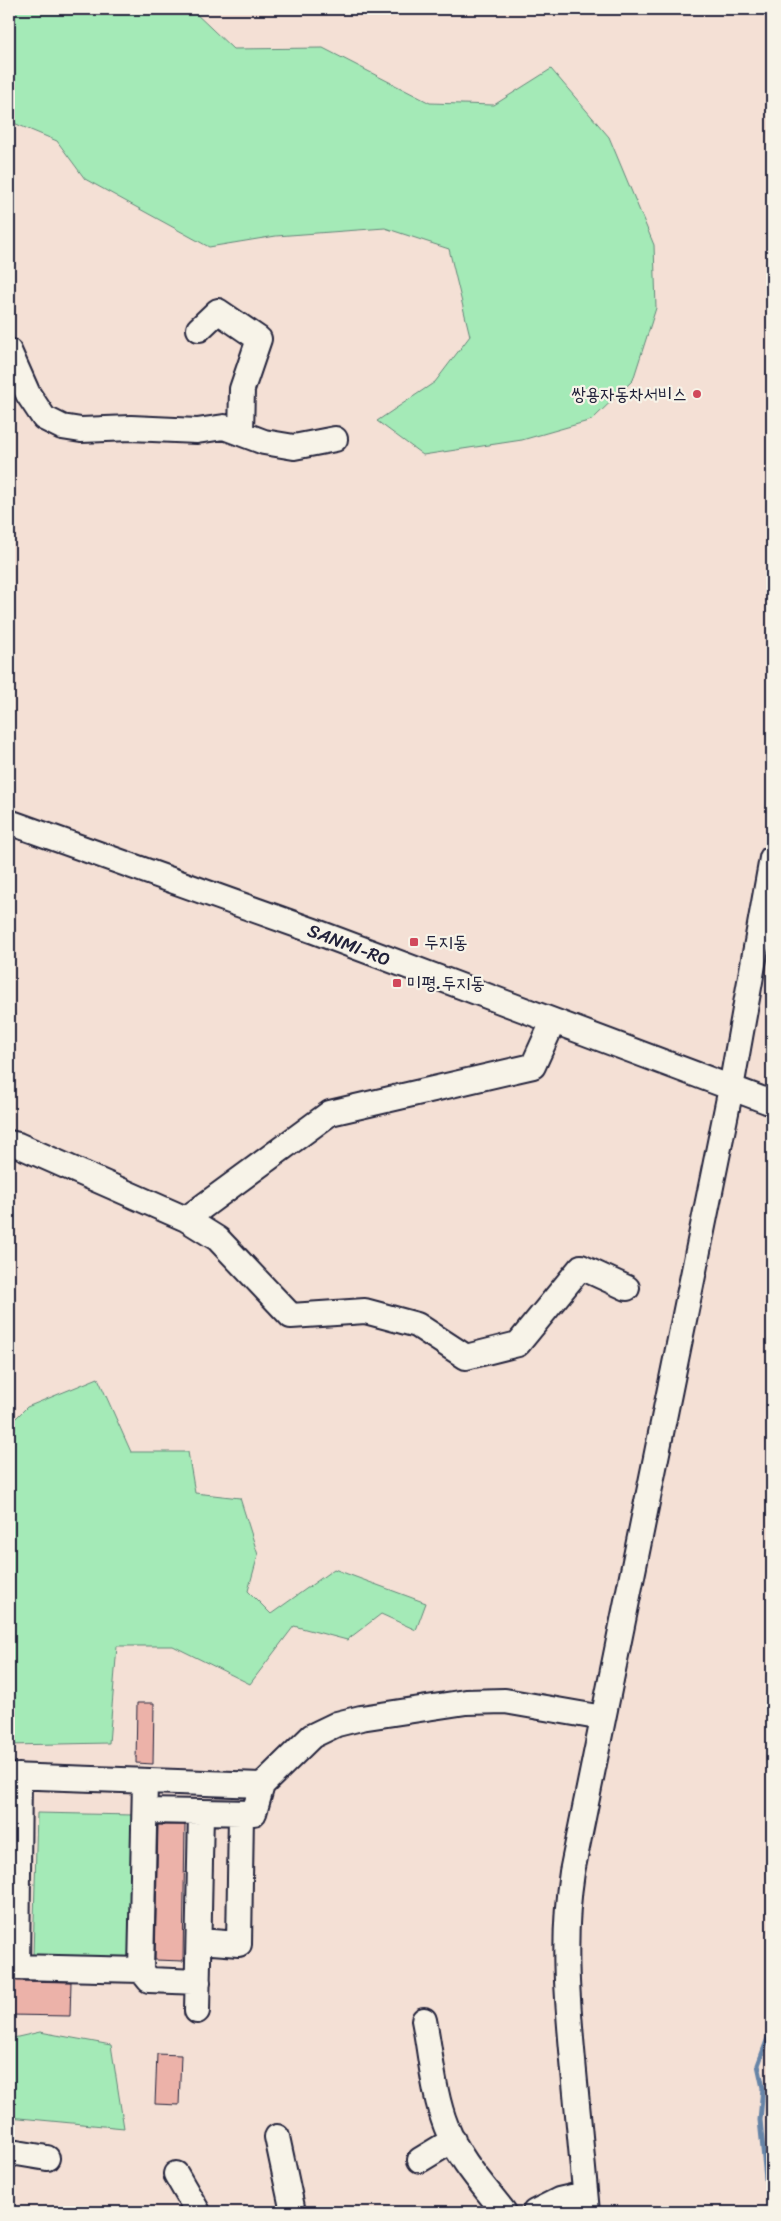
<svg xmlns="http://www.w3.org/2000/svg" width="781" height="2221" font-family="Sriracha,'Poor Story',sans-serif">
	<rect width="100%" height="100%" fill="#f4e0d5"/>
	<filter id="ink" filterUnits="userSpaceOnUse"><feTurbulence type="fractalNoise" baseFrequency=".02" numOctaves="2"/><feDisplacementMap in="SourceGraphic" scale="10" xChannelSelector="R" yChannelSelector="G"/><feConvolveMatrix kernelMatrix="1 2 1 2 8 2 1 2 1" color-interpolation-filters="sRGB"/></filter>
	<g filter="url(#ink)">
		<path fill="#a4eab7" stroke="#638679" d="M9,9H191L233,49L323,48L430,103L494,105L551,69L609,137L654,245L656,308L633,380L592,420L522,440L423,455L377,421L435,382L470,336L449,249L385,228L276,236L209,247L85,179L57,141L9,121Z
			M98,1378L131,1452H188L195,1493L240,1498L258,1555L248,1591L271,1614L334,1569L426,1603L416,1630L381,1614L347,1640L294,1626L250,1684L173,1646H117L109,1743L9,1745V1425L27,1407Z
			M37,1813L133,1815L130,1958L33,1956Z
			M40,2032L111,2045L124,2128L9,2117V2039Z"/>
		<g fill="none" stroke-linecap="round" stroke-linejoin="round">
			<path stroke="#6684a7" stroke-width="5" d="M772,2027L758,2065L763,2088L760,2120L767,2188L772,2202"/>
		</g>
		<path fill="#ecb2a9" stroke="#22223b" d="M137,1703H154L153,1764L136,1763Z
			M158,1825H185L183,1961L155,1960Z
			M9,1978L17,1981L71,1982L70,2016L9,2015Z
			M157,2054L181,2055L179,2105L155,2104Z"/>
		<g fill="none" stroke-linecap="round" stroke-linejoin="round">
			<g stroke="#22223b" stroke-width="28">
				<path id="minor" d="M199,329L218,311L259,339L242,389L241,433
					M9,351L28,394L44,418L62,427L81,430L131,428L197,431L224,427L264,442L294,447L335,439
					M9,822L314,931L772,1103
					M9,1143L18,1145L186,1219L330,1113L533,1066L553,1022
					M186,1219L218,1239L291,1316L365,1311L417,1325L466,1357L518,1344L581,1267L627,1288
					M9,1776L262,1785L312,1736L337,1724L361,1718L466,1702L505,1701L603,1718
					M19,1776L17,1967L141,1970L145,1781
					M146,1811L201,1812
					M199,1941L239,1944L241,1813
					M141,1970L149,1980L198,1982
					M197,2011L201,1812L254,1813L262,1785
					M424,2020C431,2055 433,2093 446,2126C458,2158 483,2185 504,2212
					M277,2137L293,2212
					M9,2155L17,2153L47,2158
					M420,2160L453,2140
					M176,2174L198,2212
					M535,2212L559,2200L585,2194
					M587,2212C582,2162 578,2111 573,2061C567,1996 562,1937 572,1872L731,1088L772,858"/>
			</g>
			<use href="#minor" stroke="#f7f3e8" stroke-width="24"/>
		</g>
	</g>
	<g fill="#d1495b" stroke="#f7f3e8" stroke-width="2">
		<circle cx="697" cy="394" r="5"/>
		<rect x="409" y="937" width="10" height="10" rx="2.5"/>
		<rect x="392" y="978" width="10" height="10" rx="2.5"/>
	</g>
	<g text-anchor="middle" stroke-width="4.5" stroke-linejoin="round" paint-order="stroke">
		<g font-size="18" fill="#22223b" stroke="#f7f3e8" text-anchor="start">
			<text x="687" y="400" text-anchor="end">쌍용자동차서비스</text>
			<text x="424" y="948">두지동</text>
			<text x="407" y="989">미평.두지동</text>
		</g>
		<g font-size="18" fill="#22223b" stroke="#f7f3e8">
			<text transform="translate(349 945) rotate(21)" y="6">SANMI-RO</text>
		</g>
	</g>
	<rect width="781" height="2221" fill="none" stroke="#f7f3e8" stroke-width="30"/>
	<rect x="15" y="15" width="751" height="2191" fill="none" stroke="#22223b" stroke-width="2" filter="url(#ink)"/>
</svg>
